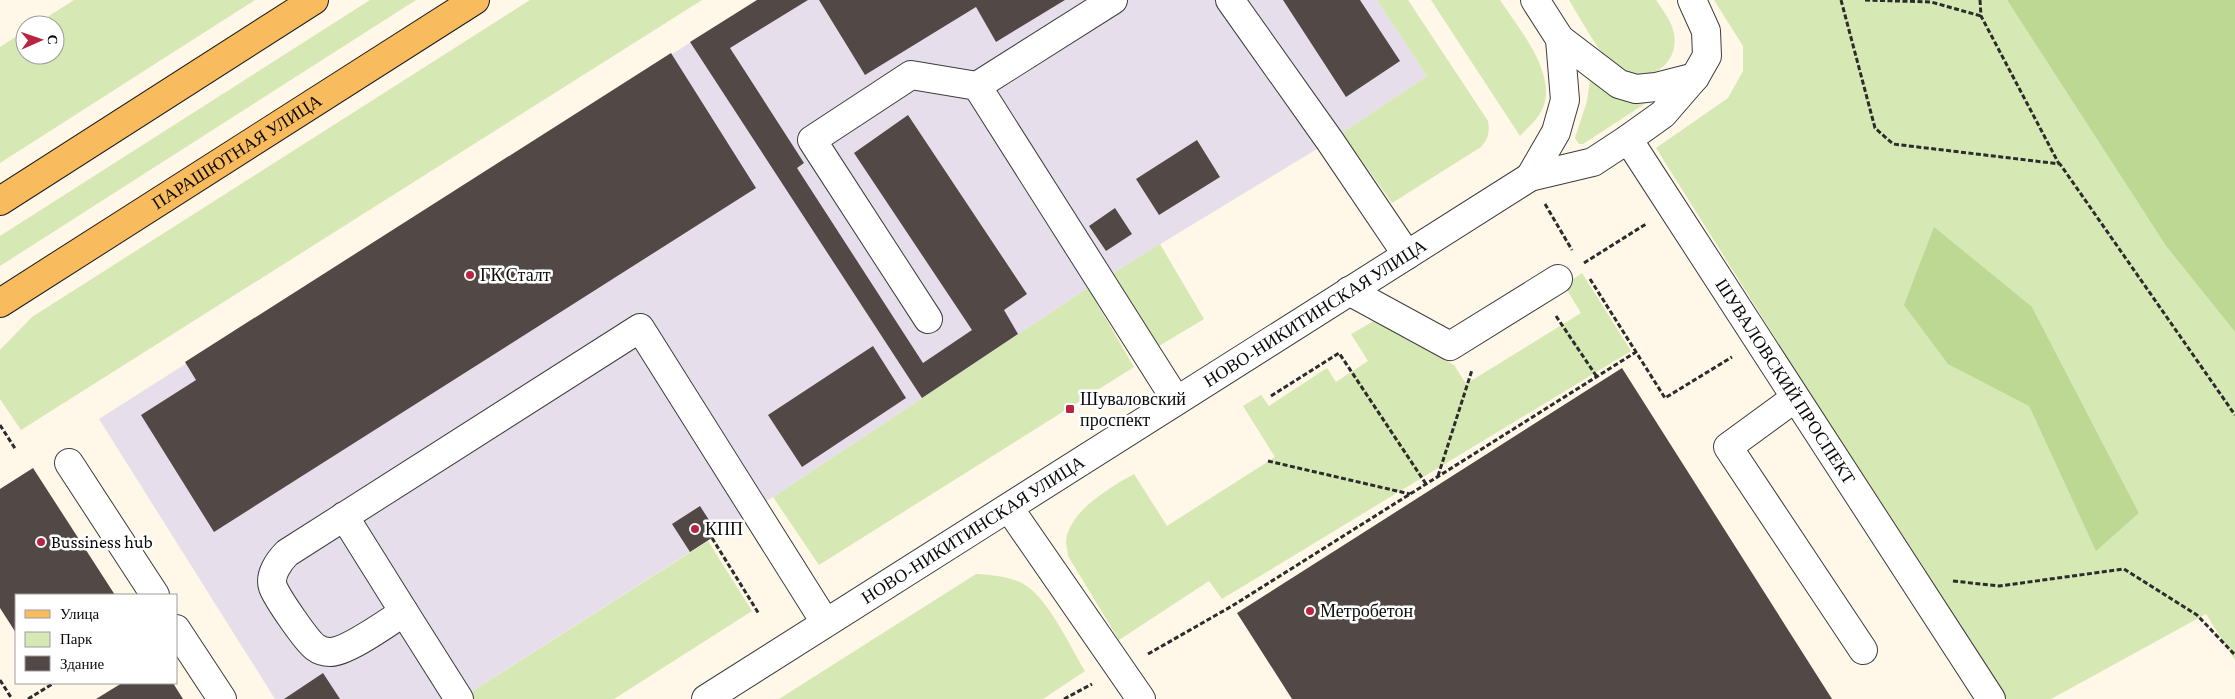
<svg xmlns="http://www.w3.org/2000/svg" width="2235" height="699" font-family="'Crimson Pro',serif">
	<rect width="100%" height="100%" fill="#fff7e7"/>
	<path fill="#e6deea" d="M757,0H1377L1427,76L1330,141L1088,288L690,552L460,699H275L99,419Z"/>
	<path fill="#d6e8b3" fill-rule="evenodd" d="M74,0H255L0,163V47L25,31V55H55V25H35Z
		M370,0H416L0,266V236Z
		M530,0H702L21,430L0,399V350L32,317Z
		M1377,0H1408L1488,121C1490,133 1488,139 1481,147L1392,203L1342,133L1427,76Z
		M1431,0H1500C1519,29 1563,80 1539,115C1534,123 1526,129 1520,136Z
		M1569,0H1656C1663,11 1672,21 1674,34C1680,66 1644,87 1618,69C1601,58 1581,19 1569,0Z
		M1714,0H2007L2166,246L2235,332V660L2206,614L2051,699H2002L1656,148L1728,98L1743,71V46ZM2032,307L2139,513L2096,550L2029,406Z
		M1594,78L1647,101L1646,103L1583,144H1579L1575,138L1587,101L1590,80Z
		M1160,244L1204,319L1159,346L1113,273Z
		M1582,273L1631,351L1222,599L1209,581L1119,640L1068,556C1068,551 1066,546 1066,541C1069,511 1111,487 1134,474L1167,526L1275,457L1243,406L1261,395L1269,406L1327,368L1336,382L1368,361L1351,334L1374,321L1454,365L1466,384L1581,313L1564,285Z
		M1088,288L1134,367L819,565L773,497Z
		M708,541L752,611L614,699H471L468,694Z
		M976,574C991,575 1007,576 1022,583C1048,597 1069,645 1085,671L1043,699H779Z"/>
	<path fill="#bcd892" d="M2007,0H2235V332L2166,246Z
		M1934,227L2032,307L2139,513L2096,551L2029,406L1948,364L1904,305Z"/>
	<path fill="#524947" d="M757,0H808L730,48L804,163L797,168L923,363L972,330L854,153L908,115L1027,294L1004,310L1018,334L922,398L690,42Z
		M819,0H1065L996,42L976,7L865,75Z
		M1283,0H1360L1400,61L1346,97Z
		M671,53L756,188L214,532L141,415L196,380L185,362Z
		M1197,140L1220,177L1159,215L1136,179Z
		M1115,208L1132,234L1106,251L1089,226Z
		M873,346L906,398L802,467L768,415Z
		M1622,368L1832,699H1292L1237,613Z
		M33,468L115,595H16V633L0,608V489Z
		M700,506L718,534L690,552L672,524Z
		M323,673L340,699H284Z
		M122,683H173L183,699H96Z"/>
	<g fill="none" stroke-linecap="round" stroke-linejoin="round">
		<g stroke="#3d3d3d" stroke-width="30">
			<g id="minor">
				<path d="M1113,0L977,86L1176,400"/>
				<path d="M1230,0L1330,141L1407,255"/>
				<path d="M1535,0L1560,39L1619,84L1636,89L1656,87L1695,77"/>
				<path id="s1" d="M1628,139L1991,699"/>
				<path d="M1530,177L1556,132L1565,100L1560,39"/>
				<path d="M1349,291L1450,346L1558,279"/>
				<path d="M928,319L812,140L911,75L977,86"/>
				<path d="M1795,398L1728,447L1863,650"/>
				<path d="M69,463L155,595"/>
				<path d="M1009,508L1141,699"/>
				<path d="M344,516L404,612C387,623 347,652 330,652C325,652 319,650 315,647C306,640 277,598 273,587C269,575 279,561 287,553L640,328L825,622"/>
				<path d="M404,612L459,699"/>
				<path d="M176,629L222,699"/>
				<path id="s2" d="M706,699L1530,177L1593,162L1628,139L1663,114L1695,77L1707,56L1706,31L1692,0"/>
			</g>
		</g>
		<g stroke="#1b1b1b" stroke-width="30">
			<g id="major">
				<path d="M0,201L314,0"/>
				<path id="s3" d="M0,303L475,0"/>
			</g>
		</g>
		<path stroke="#2c2c2c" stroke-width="3" stroke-dasharray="5 2.5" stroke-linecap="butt" d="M1841,0L1875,128L1893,144L2060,164L2235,415
			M1865,0L1931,2L1981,16
			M1980,0L1981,16L2059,164
			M1545,204L1572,250
			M1584,263L1646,224
			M1590,279L1665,398L1732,357
			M1556,316L1597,377
			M1271,396L1339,353L1426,484
			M0,425L16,450
			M1268,461L1410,494
			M1438,476L1472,370
			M712,538L759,614
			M1953,581L1999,586L2124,569L2197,615L2235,655
			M1148,654L1232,606L1636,352
			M0,680L12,699
			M28,699L54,683
			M1064,699L1092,684"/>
		<use href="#minor" stroke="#fff" stroke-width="28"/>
		<use href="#major" stroke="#f8bb5e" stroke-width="28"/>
	</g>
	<g fill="#b82442" stroke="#fff" stroke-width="2">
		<circle cx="470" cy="275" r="5"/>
		<rect x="1065" y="404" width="10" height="10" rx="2.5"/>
		<circle cx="695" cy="529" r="5"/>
		<circle cx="41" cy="542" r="5"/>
		<circle cx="1310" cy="611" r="5"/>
	</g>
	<g text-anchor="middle" stroke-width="5" stroke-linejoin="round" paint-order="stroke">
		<g font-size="18" fill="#0a0a0a" stroke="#fff">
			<text dy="6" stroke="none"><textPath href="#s3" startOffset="281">ПАРАШЮТНАЯ УЛИЦА</textPath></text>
			<text dy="6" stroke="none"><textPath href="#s2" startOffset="721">НОВО-НИКИТИНСКАЯ УЛИЦА</textPath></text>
			<text dy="6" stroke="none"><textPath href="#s1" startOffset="289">ШУВАЛОВСКИЙ ПРОСПЕКТ</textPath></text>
			<text dy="6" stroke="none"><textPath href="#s2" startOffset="316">НОВО-НИКИТИНСКАЯ УЛИЦА</textPath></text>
		</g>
		<g font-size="18" fill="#0a0a0a" stroke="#fff" text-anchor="start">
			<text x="480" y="281">ГК Сталт</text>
			<text x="1080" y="405">Шуваловский<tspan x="1080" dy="21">проспект</tspan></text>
			<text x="705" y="535">КПП</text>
			<text x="51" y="548">Bussiness hub</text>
			<text x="1320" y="617">Метробетон</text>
		</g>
	</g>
	<rect x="15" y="594" width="162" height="90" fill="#ffffff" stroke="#9d9d9d"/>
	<rect x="25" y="610" width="25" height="8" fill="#f8bb5e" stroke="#9d9d9d"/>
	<text x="60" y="619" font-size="15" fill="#0a0a0a">Улица</text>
	<rect x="25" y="632" width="25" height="15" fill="#d6e8b3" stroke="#9d9d9d"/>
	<text x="60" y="644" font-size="15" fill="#0a0a0a">Парк</text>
	<rect x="25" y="656" width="25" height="15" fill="#524947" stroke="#9d9d9d"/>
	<text x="60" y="669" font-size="15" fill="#0a0a0a">Здание</text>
	<g transform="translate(40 40) rotate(88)"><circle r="24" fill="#ffffff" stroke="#9d9d9d"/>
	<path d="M0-4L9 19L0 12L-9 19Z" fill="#b82442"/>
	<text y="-8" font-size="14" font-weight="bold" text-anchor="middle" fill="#0a0a0a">С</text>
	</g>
</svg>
